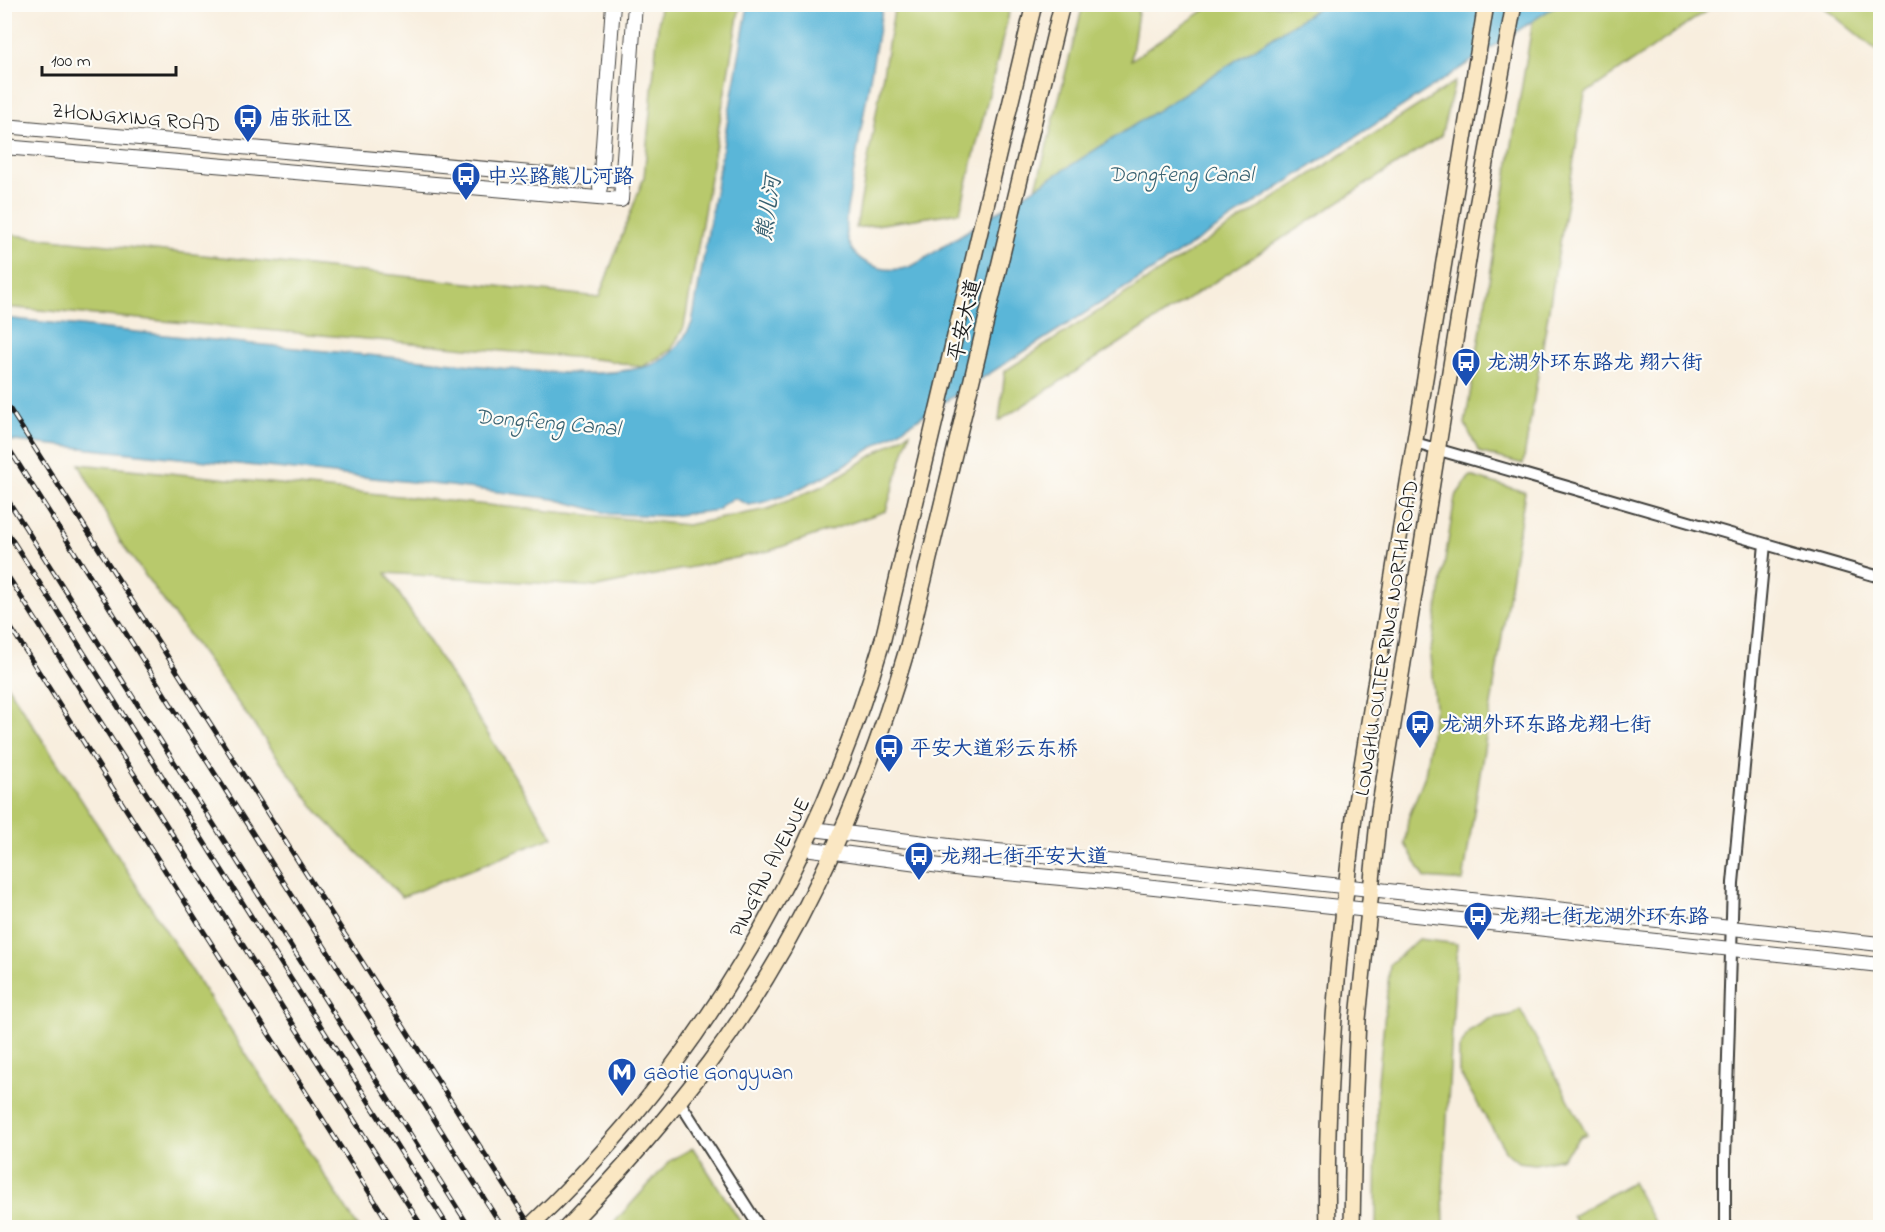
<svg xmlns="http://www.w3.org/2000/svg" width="1885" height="1232" font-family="'Indie Flower','LXGW WenKai TC',sans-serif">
	<rect width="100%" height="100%" fill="#fdfcf7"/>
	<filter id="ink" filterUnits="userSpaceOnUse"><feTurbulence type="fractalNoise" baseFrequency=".0167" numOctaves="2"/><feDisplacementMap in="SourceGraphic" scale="12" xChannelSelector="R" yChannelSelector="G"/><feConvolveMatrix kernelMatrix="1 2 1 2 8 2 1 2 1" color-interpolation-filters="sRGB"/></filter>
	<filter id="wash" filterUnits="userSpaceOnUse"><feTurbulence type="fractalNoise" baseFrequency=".008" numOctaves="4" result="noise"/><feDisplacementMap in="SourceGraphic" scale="24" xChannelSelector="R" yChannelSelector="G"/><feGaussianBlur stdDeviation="1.35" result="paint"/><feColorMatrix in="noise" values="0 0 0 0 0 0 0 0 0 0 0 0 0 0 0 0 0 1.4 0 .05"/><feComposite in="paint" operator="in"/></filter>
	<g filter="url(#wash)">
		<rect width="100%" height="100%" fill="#f8eede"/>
		<path fill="#b8c96c" stroke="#6a7244" stroke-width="1.5" d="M660,5H740L684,327L671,350L642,367L604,360L5,307V234L599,297L644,177Z
			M895,5H1011L960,212L856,228Z
			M1083,5H1139L1131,60L1212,5H1323L1036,188Z
			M1557,5H1715L1585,94L1523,464L1479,452L1465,424L1533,20Z
			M1821,5H1880V53Z
			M1455,82L1441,136L999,421L1005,371Z
			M910,432L886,511L769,551L597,587L386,573L553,837L402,897L319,814L120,541L79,464L687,525L768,509L825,485Z
			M1470,476L1525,492L1463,881L1425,878L1405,844L1408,819L1425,775L1435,707L1430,656L1455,497Z
			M4,682H5L358,1227H5Z
			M1419,939L1457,944L1443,1189L1444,1227H1376L1377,1090L1390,964Z
			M1520,1009L1587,1134L1581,1136L1562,1158L1535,1164L1518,1162L1506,1152L1459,1072V1049L1469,1031L1489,1019L1511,1015Z
			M693,1148L744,1227H610L671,1160Z
			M1632,1182L1657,1227H1579L1572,1216Z"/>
		<path fill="#5ab6d8" stroke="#3b697a" stroke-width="1.5" d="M748,5H883L847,209C846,217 845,225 846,232C849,261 880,274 906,268C919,265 938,249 950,242L1323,5H1557L1142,277L837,470L784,496L760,503L749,505L734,498L722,505L719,510L669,516L611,514L554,499L451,486L5,440L4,318C148,333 291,349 435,361C500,367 581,382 644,367C667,362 682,344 692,323Z"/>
	</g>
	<g filter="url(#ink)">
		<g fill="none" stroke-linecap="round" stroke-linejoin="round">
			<g stroke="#3d3c39" stroke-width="14">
				<path id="minor" d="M1415,443L1880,577
					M679,1101L760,1228
					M1725,1228V1160L1733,883L1765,544"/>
			</g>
			<g stroke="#3d3c39" stroke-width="16">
				<path id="tertiary" d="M4,126L622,181
					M4,147L621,200L635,4
					M600,188L613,4
					M813,829L965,848L1128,863L1880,944
					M804,848L963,869L1126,884L1880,965"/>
			</g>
			<g stroke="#3d3c39" stroke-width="18">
				<path id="secondary" d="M528,1228C699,1068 817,863 883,639L1034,4
					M566,1228C617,1176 665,1121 709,1063C801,940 865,793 908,646L1062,4
					M1328,1228C1324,1088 1339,947 1355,808L1486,4
					M1352,1228L1354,1111L1358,1019L1379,811L1474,223L1514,4"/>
			</g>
			<use href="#minor" stroke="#fff" stroke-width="10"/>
			<use href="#tertiary" stroke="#fff" stroke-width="14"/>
			<use href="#secondary" stroke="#fae7c3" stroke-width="15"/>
			<g stroke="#1c1c1c" stroke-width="5">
				<path id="rail" d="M4,400L532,1228
					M4,441L503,1228
					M4,494L470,1228
					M4,527L449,1228
					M4,570L423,1228
					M4,617L392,1228"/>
			</g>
			<use href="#rail" stroke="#fdfcf7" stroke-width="3" stroke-dasharray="9" stroke-linecap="butt"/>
		</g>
	</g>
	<defs>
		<g id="bus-pin" transform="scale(1.5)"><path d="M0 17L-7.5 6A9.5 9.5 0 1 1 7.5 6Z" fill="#1a4fb4" stroke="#fdfcf7"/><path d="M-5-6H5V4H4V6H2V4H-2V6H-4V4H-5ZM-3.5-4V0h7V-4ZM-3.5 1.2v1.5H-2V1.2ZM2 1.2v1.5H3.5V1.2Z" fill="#fff"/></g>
		<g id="metro-pin" transform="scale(1.5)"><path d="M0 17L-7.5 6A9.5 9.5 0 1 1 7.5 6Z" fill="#1a4fb4" stroke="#fdfcf7"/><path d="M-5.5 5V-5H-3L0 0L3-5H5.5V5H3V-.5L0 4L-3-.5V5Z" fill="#fff"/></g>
	</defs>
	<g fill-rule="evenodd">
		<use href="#bus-pin" x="248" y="118"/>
		<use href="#bus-pin" x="466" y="176"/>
		<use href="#bus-pin" x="1466" y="362"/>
		<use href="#bus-pin" x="1420" y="724"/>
		<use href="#bus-pin" x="889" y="748"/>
		<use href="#bus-pin" x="919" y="856"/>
		<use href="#bus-pin" x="1478" y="916"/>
		<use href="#metro-pin" x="622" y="1072"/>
	</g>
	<g text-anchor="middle" stroke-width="4.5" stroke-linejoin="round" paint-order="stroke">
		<g font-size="21" fill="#1c1c1c" stroke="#fdfcf7">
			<text transform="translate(136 117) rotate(5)" y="7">ZHONGXING ROAD</text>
			<text transform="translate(964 320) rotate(-77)" y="7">平安大道</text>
			<text transform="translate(1386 638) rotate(-81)" y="7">LONGHU OUTER RING NORTH ROAD</text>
			<text transform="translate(769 867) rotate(-63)" y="7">PING‘AN AVENUE</text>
		</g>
		<g font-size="21" fill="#164399" stroke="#fdfcf7" text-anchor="start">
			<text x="269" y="125">庙张社区</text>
			<text x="487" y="183">中兴路熊儿河路</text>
			<text x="1487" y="369">龙湖外环东路龙 翔六街</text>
			<text x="1441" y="731">龙湖外环东路龙翔七街</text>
			<text x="910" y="755">平安大道彩云东桥</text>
			<text x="940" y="863">龙翔七街平安大道</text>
			<text x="1499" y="923">龙翔七街龙湖外环东路</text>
			<text x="643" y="1079">Gaotie Gongyuan</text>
		</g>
		<g font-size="22" font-style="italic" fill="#386171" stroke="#fdfcf7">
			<text x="1181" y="181">Dongfeng Canal</text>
			<text transform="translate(767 208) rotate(-81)" y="8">熊儿河</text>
			<text transform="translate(548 421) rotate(5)" y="8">Dongfeng Canal</text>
		</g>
	</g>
	<rect width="1885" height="1232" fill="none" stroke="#fdfcf7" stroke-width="24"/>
	<path d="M42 66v9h134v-9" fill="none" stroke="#1c1c1c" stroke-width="3"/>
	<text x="51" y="66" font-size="18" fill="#1c1c1c" stroke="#fdfcf7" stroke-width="4.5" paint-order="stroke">100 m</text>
</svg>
